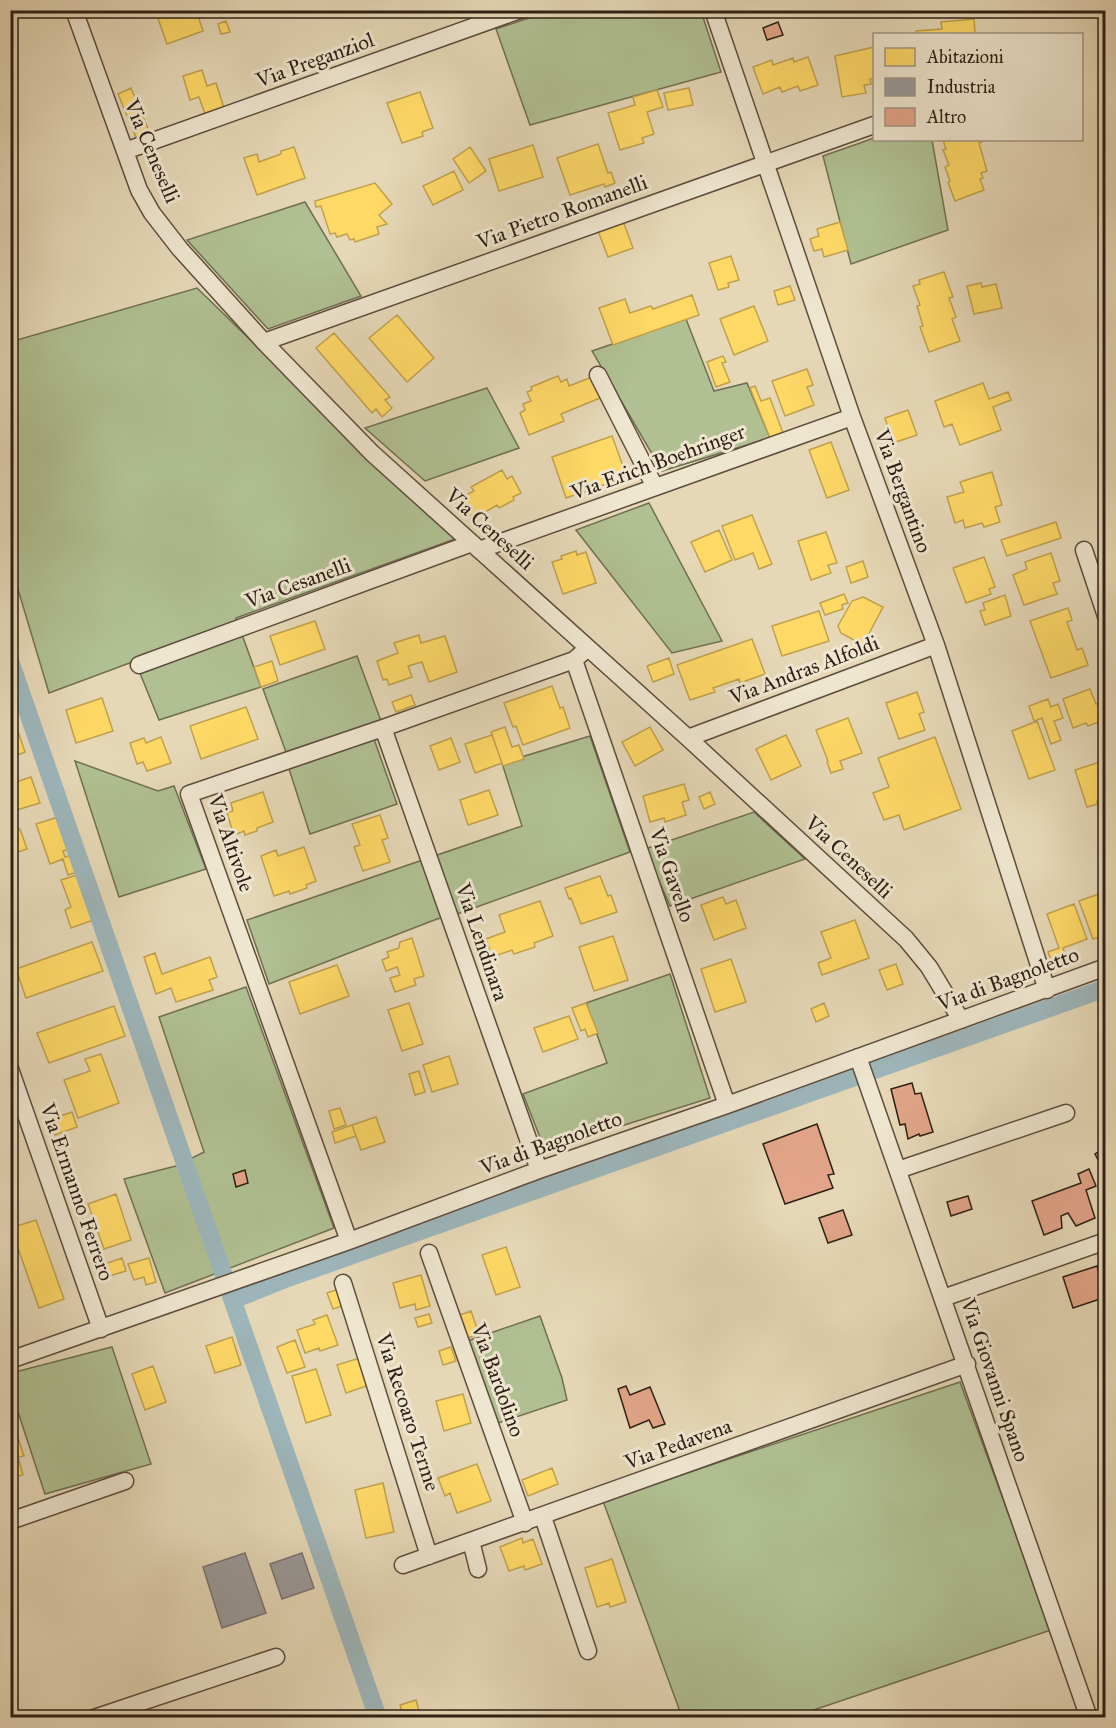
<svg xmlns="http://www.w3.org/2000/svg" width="1116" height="1728" font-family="'IM FELL Great Primer',serif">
	<rect width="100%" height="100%" fill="#e6d8b7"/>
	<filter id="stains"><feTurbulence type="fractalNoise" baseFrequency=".00333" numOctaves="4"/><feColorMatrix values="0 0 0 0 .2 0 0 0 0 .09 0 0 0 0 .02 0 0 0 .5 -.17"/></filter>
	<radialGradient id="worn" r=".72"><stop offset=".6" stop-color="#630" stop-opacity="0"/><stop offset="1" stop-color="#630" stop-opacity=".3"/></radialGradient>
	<path fill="#b0c092" stroke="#6f7053" stroke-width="1.5" d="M550,11H701L721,72L530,125L496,29Z
		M874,138V140H932L948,230L851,264L823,156Z
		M305,202L361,296L268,329L187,240Z
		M197,288L455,539L236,618L261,687L159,720L135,661L49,693L11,566L10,342Z
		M686,319L714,391L747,383L770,438L662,471L592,351Z
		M487,388L519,448L425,481L365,428Z
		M649,503L722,641L672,653L576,530Z
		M357,656L381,721L286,752L263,689Z
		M590,736L630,852L460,913L437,919L269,984L247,920L522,826L502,763Z
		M374,739L397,804L310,834L289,769Z
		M75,761L158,791L174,786L206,869L119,897Z
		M754,812L805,859L670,906L645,849Z
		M670,974L710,1098L545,1150L523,1094L607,1063L586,1003Z
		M246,987L334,1228L165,1293L124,1179L176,1166L204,1152L159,1017Z
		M540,1316L562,1378L567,1400L495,1424L467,1341Z
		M112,1347L151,1464L45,1494L11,1391V1373Z
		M960,1382L1051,1630L793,1717H682L603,1501Z"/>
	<path fill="#ffd966" stroke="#c0a14d" stroke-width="1.5" d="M155,10H196L203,31L167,44Z
		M974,19L975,34H916V31L942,29L941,22Z
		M226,21L230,32L221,34L218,24Z
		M874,47V78L870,79L871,84L864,85L866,93L842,97L835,56Z
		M808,57L818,85L800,91L798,86L782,92L780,87L763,94L753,67L772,60L773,65L793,58L794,62Z
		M202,70L207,86L216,83L224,108L205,114L199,97L190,100L183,76Z
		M131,88L149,131L136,137L118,94Z
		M689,88L693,105L668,110L664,93Z
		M657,90L663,107L647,112L654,134L642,138L644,143L620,150L608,113L635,105L633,97Z
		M420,92L433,128L422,132L423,136L402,143L387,103Z
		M943,140H984V141L979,143L987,171L981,173L983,178L980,179L984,190L955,201L948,182L950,181L945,167L949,165L943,150L946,149Z
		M598,144L608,173L611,172L615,183L605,187L604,184L570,195L557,158Z
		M533,145L543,177L499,191L489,159Z
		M294,147L305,178L257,195L244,158L257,154L259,162L281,154V151Z
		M470,147L486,171L469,183L453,159Z
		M454,171L463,190L433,205L423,186Z
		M375,183L392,204L379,215L387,224L377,227L379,234L355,242L354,239L350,240L347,234L337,237L335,233L330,234L321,206L316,207L315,201Z
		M623,221L633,248L608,257L598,231Z
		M840,222L848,250L824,257L822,249L814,251L810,239L819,236L817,229Z
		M731,256L739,280L728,283L729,287L718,290L709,263Z
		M944,272L953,297L949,298L956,317L952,319L960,341L929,352L920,327L923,326L917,306L920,305L913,286L920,284L919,280Z
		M981,283L982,287L996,284L1002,308L974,314L967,286Z
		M790,286L795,300L778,305L774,291Z
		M692,295L699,315L613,345L599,308L625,299L630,313L651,306L653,309Z
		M754,306L768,341L734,355L720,319Z
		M397,315L434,358L407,382L369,338Z
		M334,333L390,397L385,400L392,408L382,417L376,409L372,413L316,348Z
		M723,356L726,362L722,363L730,382L716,387L707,362Z
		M807,369L813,385L807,387L814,405L785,416L772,381Z
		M558,376L561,382L567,379L569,386L592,377L600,398L561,414L564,421L529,435L520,413L525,410L523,404L531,401L527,392L532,390L531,387Z
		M983,383L989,399L1008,392L1011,400L993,407L1001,430L960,445L952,424L944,427L935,401Z
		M755,386L761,401L770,398L783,433L770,438L750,388Z
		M908,410L917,435L893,443L885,418Z
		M612,436L627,477L566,498L552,457Z
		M831,442L849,490L827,498L809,450Z
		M502,470L507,479L512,476L521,493L513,497L514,500L499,508L497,505L482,514L480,510L470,516L460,498L474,491L471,487Z
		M992,472L1002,505L995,507L1000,522L984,527L982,523L965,528L963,520L955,523L947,497L964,492L960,482Z
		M752,515L772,564L759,569L753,553L735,560L722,526Z
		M1056,522L1061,538L1007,556L1001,540Z
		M719,530L732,560L705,572L691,542Z
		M826,532L837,563L828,565L831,573L811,580L798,541Z
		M576,551L577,555L586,552L596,583L563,594L552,562L562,559L561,556Z
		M1051,553L1060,581L1053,583L1057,594L1024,605L1013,575L1027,569L1025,562Z
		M984,557L995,587L989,589L991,594L966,603L953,568Z
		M863,561L868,577L851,583L846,567Z
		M844,594L848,603L842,605L843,609L825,615L820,603Z
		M1005,595L1011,616L985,625L980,611L985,610L983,603Z
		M863,597L883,607L863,645L841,633L838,626L852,601Z
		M1068,608L1072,620L1067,622L1077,650L1082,648L1088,665L1051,678L1030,621Z
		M819,611L829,641L782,656L772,626Z
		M315,621L325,649L280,665L270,636Z
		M419,635L421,643L445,636L457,672L429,682L422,662L408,666L412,677L389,685L387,679L383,680L377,661L398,653L394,643Z
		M752,639L765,674L740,683L739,679L713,688L715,692L690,700L677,665Z
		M669,658L674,674L653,682L647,666Z
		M272,661L278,681L261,687L254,667Z
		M552,686L560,708L563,707L570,728L523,745L516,726L513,727L504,703Z
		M1090,689L1096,704L1104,701L1106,719L1088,726L1086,723L1073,728L1063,699Z
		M917,692L924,712L919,714L925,730L899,739L886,703Z
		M411,695L415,705L396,712L392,702Z
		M102,698L113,731L76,743L66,710Z
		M1048,699L1051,707L1058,704L1063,718L1054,721L1061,740L1051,744L1042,718L1034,721L1029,706Z
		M246,707L258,739L201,759L190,726Z
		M848,718L862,753L840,761L843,769L831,773L827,762L828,761L816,730Z
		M1037,721L1055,770L1029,779L1012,731Z
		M16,725L25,752L10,758V727Z
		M505,727L512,747L519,745L524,759L503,766L491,732Z
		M650,727L663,750L635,766L622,742Z
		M492,735L502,763L475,773L465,744Z
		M786,735L801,766L771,780L756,749Z
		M161,737L171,763L147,771L143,762L137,764L130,743L144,738L146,743Z
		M935,737L961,809L904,830L899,815L884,820L873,793L889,787L878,758Z
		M451,738L460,762L439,770L430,746Z
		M1106,760V798L1097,801L1098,804L1087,807L1075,770Z
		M31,777L40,803L10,812V784Z
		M684,784L689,800L682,802L686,815L665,822L664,818L650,822L643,796Z
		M489,790L498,815L468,825L460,800Z
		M263,792L273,822L257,828V831L245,835L244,831L234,835L227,813L233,811L231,803Z
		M710,792L715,804L704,809L699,797Z
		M380,815L388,838L382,840L390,862L363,871L354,847L360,845L352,824Z
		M58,817L69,849L63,851L65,857L74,854L80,871L68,875L63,859L50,864L36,824Z
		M20,829L27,849L12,854L13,857L10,858V833Z
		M304,847L316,881L306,885L307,888L290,894L289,891L274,896L261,856L276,850L278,856Z
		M80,874L96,919L71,928L65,910L71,907L61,880Z
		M600,876L608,896L611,895L617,912L581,924L571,898L569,899L565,888Z
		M1102,893L1106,903V935L1093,939L1079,901Z
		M723,897L726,904L736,900L746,928L714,940L701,905Z
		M540,901L553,936L534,943L535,947L514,954L512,950L492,957L486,939L505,932L499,915Z
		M1074,904L1087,939L1063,948L1067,960L1053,965L1048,952L1059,948L1047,914Z
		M855,920L869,958L822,975L818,963L831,958L821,932Z
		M613,936L628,980L594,991L579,947Z
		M412,938L424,976L414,979L416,985L395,992L390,978L400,975L397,967L386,971L382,960L389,957L387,952L399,948L400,942Z
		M92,942L103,971L26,998L16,969Z
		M155,953L162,974L210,957L217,977L209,980L213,990L176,1002L171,988L156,994L144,957Z
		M731,959L746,1002L715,1012L701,969Z
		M896,964L903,984L887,990L879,970Z
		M337,965L349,996L300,1014L289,982Z
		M409,1003L423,1044L402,1051L388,1010Z
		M586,1003L598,1033L588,1037L585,1029L581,1031L572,1008Z
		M824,1003L829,1016L816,1022L811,1009Z
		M114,1006L125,1036L49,1063L37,1033Z
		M569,1016L578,1039L543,1052L534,1028Z
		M101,1054L119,1103L78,1118L64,1080L90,1071L85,1059Z
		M449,1056L458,1084L432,1092L423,1065Z
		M419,1071L425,1092L415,1095L409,1074Z
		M340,1108L346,1125L334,1129L329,1111Z
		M72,1112L77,1127L55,1135L49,1120Z
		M376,1117L385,1142L361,1150L352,1125Z
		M352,1125L356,1136L335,1143L332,1132Z
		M116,1194L131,1240L104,1249L88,1204Z
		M36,1220L64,1299L39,1308L11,1228Z
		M506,1247L520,1287L496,1295L482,1255Z
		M122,1258L126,1271L109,1276L105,1264Z
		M149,1258L156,1282L146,1285L144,1277L134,1280L128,1264Z
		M421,1275L430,1306L416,1310L415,1304L400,1308L393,1283Z
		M339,1289L345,1305L333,1309L327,1293Z
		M471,1311L479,1334L468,1338L460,1315Z
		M429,1314L432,1323L418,1327L415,1318Z
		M327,1315L338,1345L320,1351L319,1348L305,1353L297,1330L315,1324L313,1320Z
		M232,1337L241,1365L215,1373L206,1346Z
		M295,1340L305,1367L287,1373L277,1347Z
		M451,1347L456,1361L443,1365L439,1351Z
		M363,1357L372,1384L346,1393L337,1365Z
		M153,1366L166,1402L145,1410L132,1374Z
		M316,1369L331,1415L306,1423L292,1376Z
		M463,1394L471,1423L444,1431L436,1401Z
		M13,1423L24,1456L18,1457L23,1475L10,1478V1424Z
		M477,1464L491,1501L457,1513L450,1493L445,1496L438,1478Z
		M552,1468L558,1484L528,1496L522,1480Z
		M383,1483L394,1532L366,1538L355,1490Z
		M522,1538L523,1543L533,1539L542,1564L525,1570L524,1566L509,1571L500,1547Z
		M612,1559L626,1602L610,1607L609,1603L597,1607L585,1568Z
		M416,1700L419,1711L403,1716L400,1705Z"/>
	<path fill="#999" stroke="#797471" stroke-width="1.5" d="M245,1553L266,1613L222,1628L203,1567Z
		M302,1553L314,1588L282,1599L270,1564Z"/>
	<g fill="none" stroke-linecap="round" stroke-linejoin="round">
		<path stroke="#9db6bb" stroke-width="18" d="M10,661L378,1718
			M233,1300L288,1278L1106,988"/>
	</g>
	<path fill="#e2a589" stroke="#2e1f14" stroke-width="1.5" d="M778,22L783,35L767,40L763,28Z
		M912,1083L915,1094L921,1093L933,1132L920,1136L919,1134L908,1139L905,1124L900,1125L891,1089Z
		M817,1124L834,1174L828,1175L833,1188L785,1204L763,1144Z
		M1106,1147V1175L1095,1154Z
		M1089,1169L1096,1186L1086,1190L1095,1218L1076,1226L1068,1213L1061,1216L1062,1228L1044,1235L1032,1201L1081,1183L1078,1174Z
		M245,1170L248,1183L236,1187L233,1174Z
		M968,1196L972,1209L951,1216L947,1202Z
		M843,1210L852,1235L828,1243L819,1218Z
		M1097,1266L1106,1297L1073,1308L1063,1277Z
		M626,1386L630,1395L650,1387L665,1424L653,1428L649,1420L630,1428L618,1389Z"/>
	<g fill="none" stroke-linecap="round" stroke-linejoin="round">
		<g stroke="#5c4d3d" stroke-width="19">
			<path id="minor" d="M74,10L139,190L152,213L180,249L264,342L372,453L688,738L906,939L929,967L961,1020
				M713,10L852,417L936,645L1047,990
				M125,151L520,10
				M264,342L874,125
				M598,375L655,487
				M479,550L852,417
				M1084,550L1106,616
				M574,660L727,1105
				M139,665L472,543
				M383,728L539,1170
				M688,738L936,645
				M858,1057L1089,1718
				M10,1069L101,1329
				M898,1170L1066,1113
				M349,1241L189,794L383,728L574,660L588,648
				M429,1253L525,1523
				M343,1283L429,1556
				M943,1298L1106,1241
				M10,1360L349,1241L539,1170L727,1105L1106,967
				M543,1517L588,1651
				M10,1521L125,1481
				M471,1541L478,1569
				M403,1565L967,1364
				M94,1718L276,1657"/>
		</g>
		<use href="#minor" stroke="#efe6d0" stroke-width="16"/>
	</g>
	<g text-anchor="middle" stroke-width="6" stroke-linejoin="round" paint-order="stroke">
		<g font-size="21" fill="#2e1f14" stroke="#efe6d0">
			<text transform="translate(315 60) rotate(-20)" y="7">Via Preganziol</text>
			<text transform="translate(152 151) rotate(67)" y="7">Via Ceneselli</text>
			<text transform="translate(562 212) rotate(-20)" y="7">Via Pietro Romanelli</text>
			<text transform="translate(658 462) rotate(-20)" y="7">Via Erich Boehringer</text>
			<text transform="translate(903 491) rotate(70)" y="7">Via Bergantino</text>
			<text transform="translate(490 529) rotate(42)" y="7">Via Ceneselli</text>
			<text transform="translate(298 583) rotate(-20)" y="7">Via Cesanelli</text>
			<text transform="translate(804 670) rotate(-21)" y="7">Via Andras Alfoldi</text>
			<text transform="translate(231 843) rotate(71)" y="7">Via Altivole</text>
			<text transform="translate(849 857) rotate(43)" y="7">Via Ceneselli</text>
			<text transform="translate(672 875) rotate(71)" y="7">Via Gavello</text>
			<text transform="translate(482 942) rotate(71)" y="7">Via Lendinara</text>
			<text transform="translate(1008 979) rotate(-20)" y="7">Via di Bagnoletto</text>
			<text transform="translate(551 1143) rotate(-20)" y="7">Via di Bagnoletto</text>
			<text transform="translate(77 1192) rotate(71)" y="7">Via Ermanno Ferrero</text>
			<text transform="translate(498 1380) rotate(70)" y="7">Via Bardolino</text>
			<text transform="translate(995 1380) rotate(71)" y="7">Via Giovanni Spano</text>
			<text transform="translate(408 1412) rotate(72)" y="7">Via Recoaro Terme</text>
			<text transform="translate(678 1444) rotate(-20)" y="7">Via Pedavena</text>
		</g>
	</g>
	<rect width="1116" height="1728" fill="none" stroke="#e6d8b7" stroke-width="36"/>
	<rect x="12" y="12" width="1092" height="1704" fill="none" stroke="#2e1f14" stroke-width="3"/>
	<rect x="18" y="18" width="1080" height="1692" fill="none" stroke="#2e1f14" stroke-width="1.5"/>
	<rect x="873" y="33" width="210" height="108" fill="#efe6d0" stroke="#a29685" stroke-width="1.5"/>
	<rect x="885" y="48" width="30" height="18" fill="#ffd966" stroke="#a29685" stroke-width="1.5"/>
	<text x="927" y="63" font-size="18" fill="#2e1f14">Abitazioni</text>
	<rect x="885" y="78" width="30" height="18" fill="#999999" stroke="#a29685" stroke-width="1.5"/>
	<text x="927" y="93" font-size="18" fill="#2e1f14">Industria</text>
	<rect x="885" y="108" width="30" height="18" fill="#e2a589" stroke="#a29685" stroke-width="1.5"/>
	<text x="927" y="123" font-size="18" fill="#2e1f14">Altro</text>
	<rect width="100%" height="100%" filter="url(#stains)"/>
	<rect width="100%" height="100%" fill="url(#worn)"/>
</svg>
